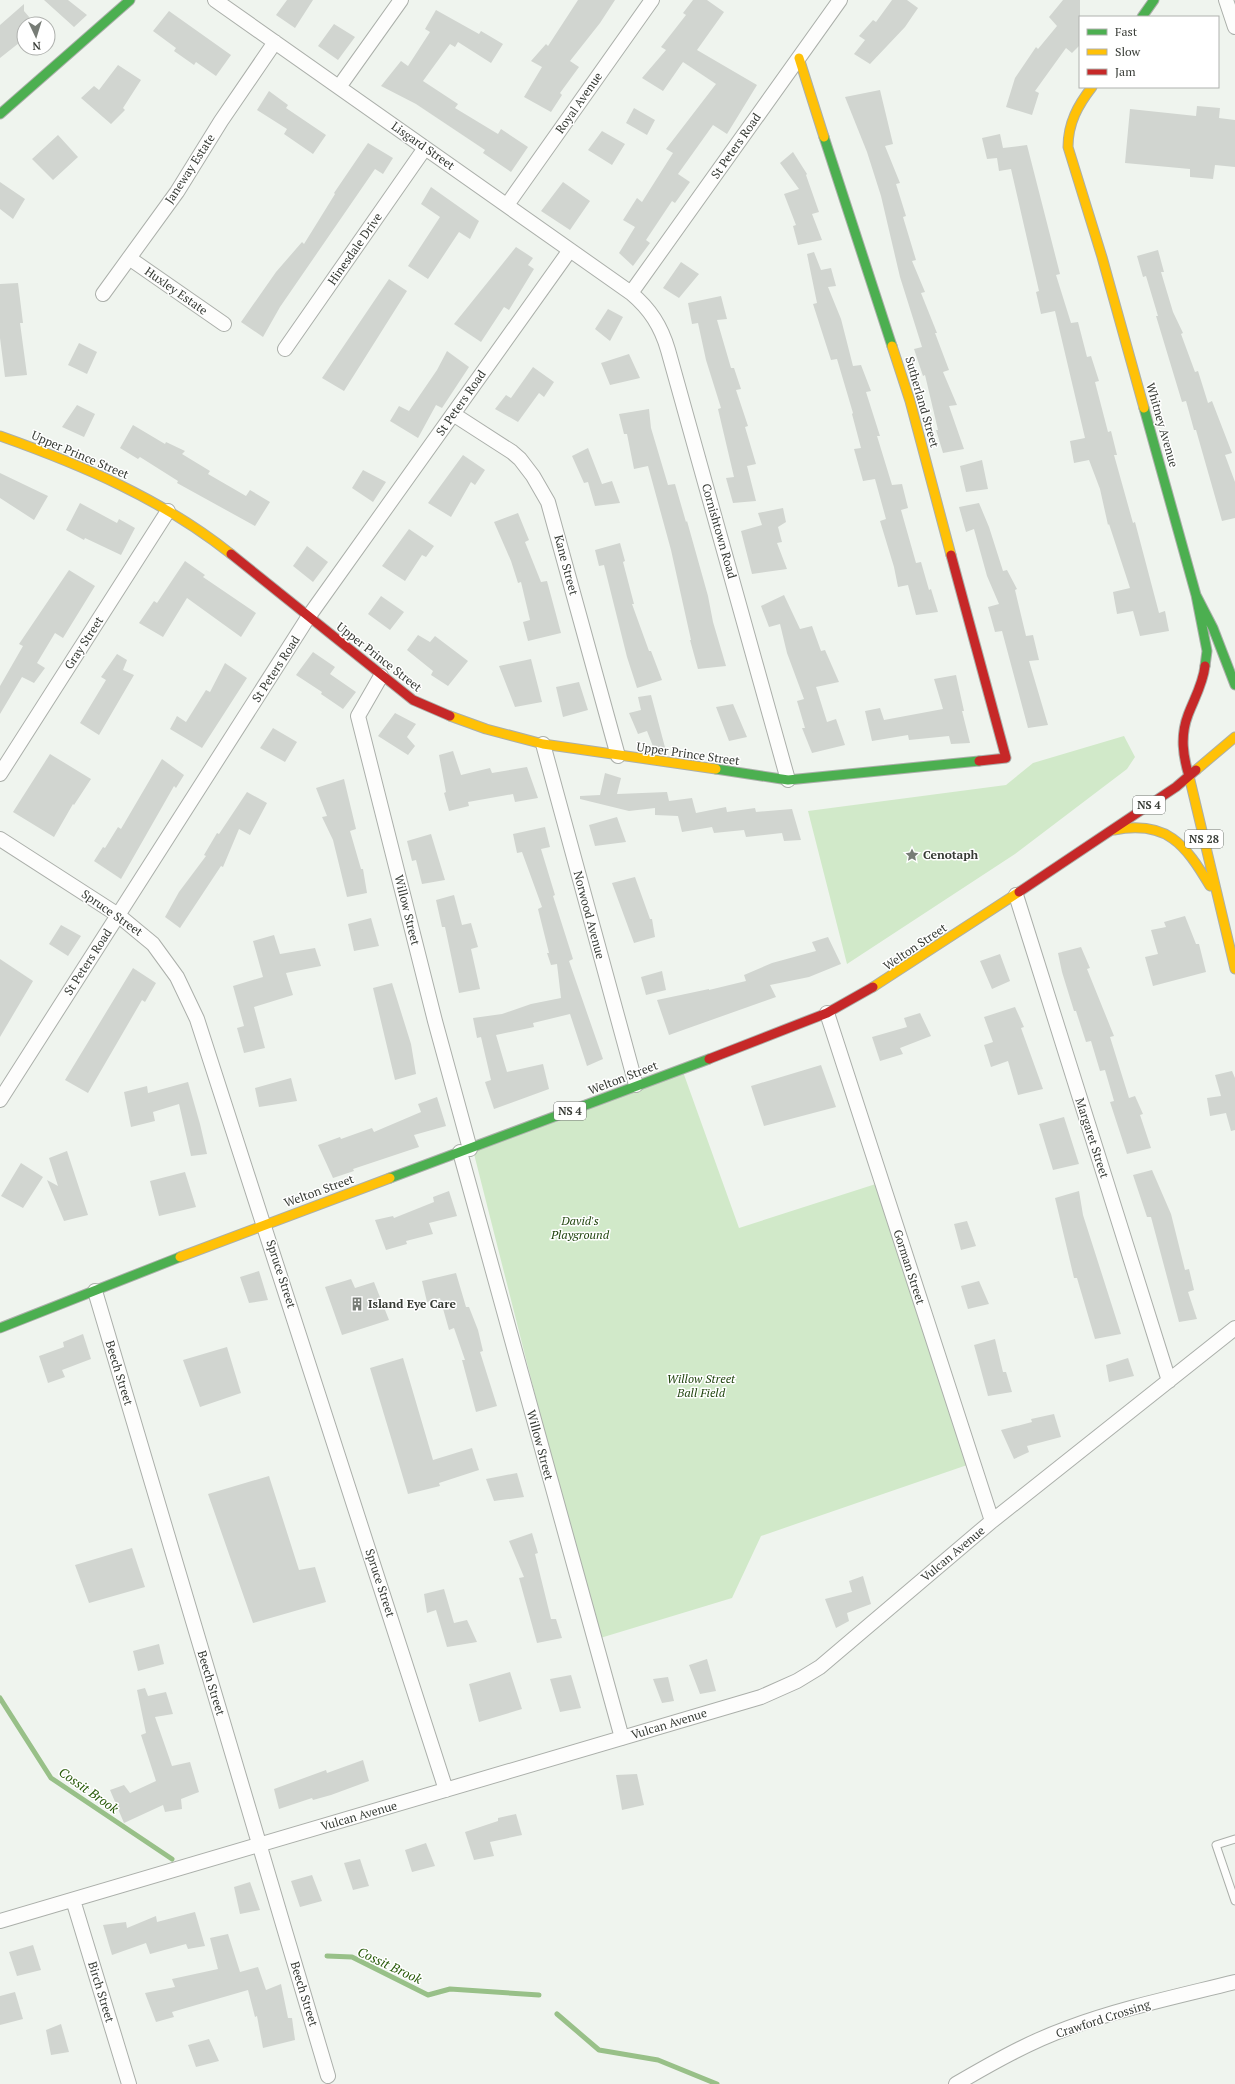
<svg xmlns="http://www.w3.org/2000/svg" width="1235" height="2084" font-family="'PT Serif',serif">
	<rect width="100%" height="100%" fill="#eff4ee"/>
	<path fill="#d1e9c9" d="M1124,736L1135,757L1127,769L1015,854L847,964L808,811L1006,785L1033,763Z
		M682,1069L739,1228L882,1182L973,1463L761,1536L732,1598L597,1639L472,1146Z"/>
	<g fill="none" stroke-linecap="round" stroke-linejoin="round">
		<path stroke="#98c088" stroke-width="5" d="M0,1698L51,1778L172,1859
			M327,1956L352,1957L428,1995L450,1989L539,1995
			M557,2014L599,2050L658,2060L717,2084"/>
	</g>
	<path fill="#d1d5d0" d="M44,0H68L87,15L74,27Z
		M287,0H313L295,28L276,15Z
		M578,0H615L600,23L570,61L579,67L560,93L562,95L551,112L524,97L542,67L531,61L546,44L548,46Z
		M693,0H707L724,12L697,50L757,85L727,134L713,125L678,174L690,182L675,203L672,201L646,240L650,243L633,266L619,253L635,227L623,220L637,198L642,202L673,153L666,149L716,84L683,62L663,91L642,78L666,50L661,47L686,15L683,13Z
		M892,0H907L918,8L905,27L870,64L854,54L865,40L859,36L873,20L876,22Z
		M1063,0H1080V45L1072,53L1066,48L1035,91L1039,93L1032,115L1006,107L1015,78L1036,47L1038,49L1057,26L1049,17Z
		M24,4V11L35,24H24V39L0,58V25Z
		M436,10L479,34L481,31L503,44L491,63L458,42L455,47L450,44L423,81L458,104L455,108L498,134L501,129L528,147L511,172L483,153L485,150L416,104L381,86L401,61L408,66L430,32L425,29Z
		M169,11L231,55L216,76L196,62L194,65L174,51L176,48L153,31Z
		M334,24L355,37L338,60L318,46Z
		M118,65L141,80L123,108L125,110L111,124L81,98L94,86L99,90Z
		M880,90L893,144L885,146L900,183L896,184L906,216L903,217L916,260L912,261L925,292L921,293L937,333H935L949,370L943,372L957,405L949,406L964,449L943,453L936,430H938L925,375L923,376L914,349L922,347L900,277L881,196L867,152L845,97Z
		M269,91L288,105L286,108L326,135L313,154L284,134L287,129L257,110Z
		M1197,106L1220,108L1219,118L1235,120V167L1215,165L1213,179L1190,177V169L1125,163L1130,109L1196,116Z
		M634,108L655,120L647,135L626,123Z
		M602,131L625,144L612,165L588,150Z
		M1000,134L1003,148L1027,145L1060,274L1056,275L1071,323L1078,322L1087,357L1091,356L1099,381L1095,382L1108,432L1111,431L1117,455H1114L1133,523L1135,522L1159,613L1165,611L1169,631L1140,636L1133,611L1117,614L1113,592L1130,588L1109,524L1108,525L1100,489L1089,460L1074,463L1070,441L1085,438L1055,311L1041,314L1036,292L1039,291L1011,169L999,171L997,158L987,159L982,138Z
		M58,135L78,157L53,180L32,159Z
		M368,143L393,158L383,174L375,169L280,307L263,337L241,322L276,272L302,242L304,244L335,194L334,193Z
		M793,152L807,174L806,175L819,212L812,214L822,240L798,245L793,226L796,225L784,194L799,189L780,163Z
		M0,182L25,199L13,219L0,209Z
		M563,182L590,201L570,230L541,211Z
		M431,187L479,221L470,239L459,232L428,279L408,266L440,217L421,204Z
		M516,247L533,258L528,265L534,269L509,310L504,307L481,342L454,324Z
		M1158,250L1164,272H1161L1173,312L1183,333L1181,334L1195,372L1198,371L1208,403L1212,401L1232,453L1225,455L1235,482V518L1222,521L1196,430H1194L1186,401L1182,402L1156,316H1158L1146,276L1143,277L1137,256Z
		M814,252L821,270L831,268L836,286L828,287L841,319L853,366L861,365L871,391L866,392L880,436H877L892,485L902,484L908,508L901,510L916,563L921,562L929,590L931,589L938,612L916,615L908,585L898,587L894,567L880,521L886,519L875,479L863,481L854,449L861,448L852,414L853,413L837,359L831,360L813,304L817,303L807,254Z
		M681,262L699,274L679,298L663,288Z
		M389,279L407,291L344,391L322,378Z
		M18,283L23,323H20L27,375L5,377L0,338V284Z
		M721,296L727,319L717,320L731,368H734L741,389L736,390L748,426L745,427L756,464L747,466L756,501L733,503L726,478L734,477L718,409L721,408L706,360L698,323L692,324L688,303Z
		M608,309L623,317L610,341L595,329Z
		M79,343L97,352L87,374L68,365Z
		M447,351L469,367L442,408L436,405L418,438L390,421L399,406L409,411L437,370Z
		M629,354L640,378L610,385L601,363Z
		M533,367L554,382L544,397L539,393L518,422L495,409L506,395L511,398Z
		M77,405L95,414L84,437L62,427Z
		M649,409L651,428L668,485L675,484L686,522L687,521L708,596L713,622L726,666L698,669L690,640H691L671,550L648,466L634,469L627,434H624L619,414Z
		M133,425L165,444L166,442L185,451L182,454L210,471L208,474L246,496L250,490L270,502L255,526L177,483L178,481L140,457L138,459L120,448Z
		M588,448L602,484L612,481L620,503L595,506L588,482L584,483L572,456Z
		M463,455L485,470L475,485L471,482L451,517L428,503Z
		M982,460L988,489L966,492L960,466Z
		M363,470L386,482L373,502L352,488Z
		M0,473L48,496L34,520L0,498Z
		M80,503L117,523L119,519L135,528L121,555L85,538L84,540L66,530Z
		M979,503L989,527L1003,571L1007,570L1017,589L1015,590L1026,636L1033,635L1039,660L1029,661L1048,725L1028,728L1002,631L995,632L988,607L999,604L987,576L974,529L966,532L959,507Z
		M783,508L786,522L778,527L782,542L777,543L787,569L752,574L741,531L762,525L758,513Z
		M518,513L529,540L525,542L541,582L547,581L561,633L528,641L523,622L530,620L521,582L518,583L511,561L494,522Z
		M409,529L434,546L426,557L422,555L405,581L382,566Z
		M620,543L625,561L623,562L634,604H632L649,651H651L662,680L637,688L627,657L604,565L599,566L595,550Z
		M307,546L328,562L313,582L293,566Z
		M185,561L205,575L203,577L256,613L241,637L187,598L163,637L139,623L154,601L157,603Z
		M69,570L95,586L63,638L55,633L37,663L45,668L34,683L22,677L0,714V686L23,646L19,644Z
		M784,595L800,629L812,626L821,651L825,650L839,682L816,687L827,722L836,719L845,745L812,753L802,728H805L797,701L804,699L787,653L780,624L769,627L761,606Z
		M381,596L404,612L390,630L368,614Z
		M418,635L430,642L435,636L468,661L448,686L431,675L433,671L407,650Z
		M313,652L335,667L330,674L356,692L343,709L321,694L322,692L296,675Z
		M117,654L127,660L123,670L134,675L99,735L80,723L106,680L101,677Z
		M531,659L542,702L515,707L499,666Z
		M225,663L247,678L202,748L170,729L177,716L186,722L206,690L210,692Z
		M956,675L964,711H962L970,743L951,744L949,736L909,740L908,735L872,741L865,711L880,708L884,720L943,709L934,679Z
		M579,682L588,710L563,717L556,687Z
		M651,695L666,751L654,749L647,731L638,734L629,713L641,710L638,697Z
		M733,704L747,737L729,741L716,707Z
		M395,713L416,724L407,737L415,746L408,755L378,736Z
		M273,728L297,742L285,762L260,748Z
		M453,751L461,775L490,768L492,773L527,767L538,798L515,802L513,794L468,802L469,806L449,811L444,793L446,792L439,755Z
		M50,754L91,779L74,805L73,804L54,837L13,812Z
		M162,759L184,775L176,788L174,786L121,879L94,861L103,847L105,848L118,827L121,829Z
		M605,773L621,778L617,794L667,792L669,801L692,798L696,813L726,807L727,812L755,808L756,812L792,809L801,840L784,841L782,833L746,837L744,830L714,833L712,827L682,832L678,816L655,815V808L629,811L580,799V796L600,795Z
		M344,779L356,829L350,831L361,869H363L367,893L347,897L333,840L322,817L327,816L316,788Z
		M247,792L267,803L250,835L239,829L223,867L221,866L180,928L165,917L179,892L206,856L204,855L217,833L219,834Z
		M617,817L626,842L595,846L589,825Z
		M545,827L550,847L541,849L555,895L553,896L573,959L569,961L603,1059L587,1066L570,1014L533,1023L534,1027L496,1035L507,1072L543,1064L549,1089L494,1109L485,1082L491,1080L481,1037L477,1038L473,1018L502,1014L531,1004L561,998L557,964L551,965L547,953H549L538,909L542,907L522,852L517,853L513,834Z
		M431,834L445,880L422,884L416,860L412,861L407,841Z
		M635,877L650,919H652L655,937L634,943L612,883Z
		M454,895L462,925L471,923L478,947L471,949L480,989L459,993L445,927H442L436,900Z
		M1185,916L1196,944H1199L1206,972L1153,986L1145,957L1158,954L1151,930L1166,927L1164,922Z
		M371,918L379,946L354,951L348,924Z
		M61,925L81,936L68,956L49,944Z
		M274,935L280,954L315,948L321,966L286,973L293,995L254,1007L265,1048L244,1053L237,1028L244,1026L233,986L263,977L253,941Z
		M828,937L841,964L809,977L770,985L776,997L669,1035L657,1000L709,989V990L746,981L744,975L772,963L816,951L812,942Z
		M1081,947L1090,968L1087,969L1114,1036L1110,1037L1129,1098L1135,1096L1143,1114L1140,1115L1151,1148L1127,1154L1110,1102L1114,1101L1105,1070L1100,1071L1091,1041L1086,1042L1076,1011H1074L1062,972L1058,953Z
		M1000,954L1010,981L992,989L980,961Z
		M0,959L33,981L0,1037Z
		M133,968L156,983L145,1002L142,1000L88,1093L65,1080Z
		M662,971L666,990L646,995L641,977Z
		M392,983L411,1044L416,1074L395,1080L373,988Z
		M1015,1007L1024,1027L1021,1028L1043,1089L1018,1095L1008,1061L991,1067L984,1045L993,1042L984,1017Z
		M920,1013L931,1036L900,1048L903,1054L880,1061L872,1037L907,1027L904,1018Z
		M821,1065L836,1107L764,1126L751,1086Z
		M1232,1071L1235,1078V1130L1231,1131L1226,1113L1210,1116L1207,1098L1221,1096L1215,1075Z
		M291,1078L297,1101L259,1107L255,1088Z
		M188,1082L200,1124L207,1154L191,1156L179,1104L153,1112L155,1121L131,1127L124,1092L147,1086L148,1093Z
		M437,1097L446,1126L414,1135L419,1147L353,1169L354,1171L333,1178L318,1145L340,1137L341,1139L372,1128L374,1132L421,1112L418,1104Z
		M1064,1117L1079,1164L1053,1170L1039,1124Z
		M67,1151L88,1215L64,1221L47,1180L58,1186L49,1158Z
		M21,1163L43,1177L23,1208L1,1196Z
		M1152,1170L1171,1214L1185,1270L1189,1269L1194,1290L1188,1292L1197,1319L1179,1322L1151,1217H1147L1133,1175Z
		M185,1172L196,1207L159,1216L150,1181Z
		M449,1191L457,1216L429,1223L433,1234L406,1241L407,1244L386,1250L375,1220L393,1216L394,1218L434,1202L433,1197Z
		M1079,1191L1083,1215L1121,1334L1095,1339L1077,1278H1074L1055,1198Z
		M967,1221L976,1246L961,1250L954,1224Z
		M259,1271L268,1300L249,1303L240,1277Z
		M456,1273L466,1307H469L478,1330L483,1351L480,1352L497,1406L476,1412L462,1360H465L454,1328L449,1330L440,1298L427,1302L422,1281Z
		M351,1279L355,1288L374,1282L389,1320L342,1335L325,1287Z
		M979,1281L989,1304L968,1309L961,1286Z
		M83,1334L91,1359L62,1370L65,1377L48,1383L39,1356L64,1347L63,1342Z
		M995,1339L1003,1372H1006L1012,1392L988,1396L974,1345Z
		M227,1347L241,1393L200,1407L183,1360Z
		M403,1358L433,1460L472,1448L479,1470L439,1483L440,1486L408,1494L370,1368Z
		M1128,1358L1134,1376L1109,1382L1106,1365Z
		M1054,1414L1061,1437L1027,1446L1029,1452L1014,1459L1001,1430L1032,1422L1031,1419Z
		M517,1473L524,1497L494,1501L486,1479Z
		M269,1476L299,1570L315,1567L326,1602L253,1623L208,1494Z
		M532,1533L538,1553L535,1554L551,1619H556L562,1638L537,1643L519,1578L524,1577L509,1541Z
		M132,1548L145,1587L89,1603L75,1565Z
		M863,1576L871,1604L847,1613L849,1621L836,1628L825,1599L852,1592L849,1581Z
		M444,1589L454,1623L467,1620L477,1642L447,1647L436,1610L427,1613L424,1594Z
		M159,1644L164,1664L138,1671L133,1651Z
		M707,1659L716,1691L700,1694L689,1665Z
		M510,1672L522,1709L479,1722L469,1684Z
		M571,1675L581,1708L560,1712L550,1679Z
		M668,1677L674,1701L662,1703L653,1679Z
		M145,1688L148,1696L166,1692L173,1714L155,1717L172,1766L190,1762L199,1792L181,1799L182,1809L165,1812L163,1805L124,1823L110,1790L124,1785L130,1793L156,1781L141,1735L146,1733L137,1690Z
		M363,1760L369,1781L331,1795L313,1800L312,1798L279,1809L274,1789L326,1770L327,1773Z
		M637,1774L644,1805L622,1810L616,1775Z
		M516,1814L522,1835L490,1842L494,1856L474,1860L465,1832L498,1821V1818Z
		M426,1843L435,1866L412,1872L405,1850Z
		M360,1859L369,1886L353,1890L344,1863Z
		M312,1875L322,1901L300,1907L291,1881Z
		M250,1882L260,1910L240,1914L234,1887Z
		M195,1912L205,1946L188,1949L186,1944L150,1954L146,1943L112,1955L103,1925L126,1922L127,1928L156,1916L157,1922Z
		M228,1934L240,1972L258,1967L266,1990L281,1984L288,2018H292L295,2040L263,2048L257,2016L255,2017L248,1990L172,2012L174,2017L156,2022L145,1993L175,1987L172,1979L218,1969L210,1938Z
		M33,1945L41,1970L17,1976L9,1952Z
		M15,1992L23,2019L0,2025V1996Z
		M61,2024L69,2052L51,2055L46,2030Z
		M209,2039L219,2061L196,2067L188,2045Z"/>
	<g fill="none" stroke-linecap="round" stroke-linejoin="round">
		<g stroke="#abafaa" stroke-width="9">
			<path id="lane" d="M1235,1839L1216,1845L1235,1901"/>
		</g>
		<g stroke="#abafaa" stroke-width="16">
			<path id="street" d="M215,0L631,293C650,309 661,326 668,350L788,780
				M1226,0L1235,27
				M339,87L401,0
				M507,205L652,0
				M129,258L224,324
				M631,293L840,0
				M103,294L177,192L221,121L275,42
				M285,349L425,148
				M453,414L512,452L520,459L533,476L548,502L618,756
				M381,676L358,716L435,1021L470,1149
				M543,744L636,1085
				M0,774L168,511
				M0,839L118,915L153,944L177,977L197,1019L446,1790
				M1016,895L1169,1381
				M827,1013L992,1521
				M0,1100L309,616L570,250
				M460,1152L622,1738
				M95,1291L328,2076
				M73,1900L129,2084
				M0,1921L761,1697L797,1681L820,1667L992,1521L1235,1328
				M956,2084C992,2063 1029,2042 1068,2028C1122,2008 1179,1996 1235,1982"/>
		</g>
		<g stroke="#abafaa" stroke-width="11">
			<path id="fast" d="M1142,17L1154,0
				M0,114L130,0
				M824,137L892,346
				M1144,408L1196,595L1207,651L1205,666
				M1196,595L1213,628L1235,685
				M716,769L788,780L979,761
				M390,1178L709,1059
				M0,1328L180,1257"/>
		</g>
		<g stroke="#abafaa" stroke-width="11">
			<path id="slow" d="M799,58L824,137
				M1092,87C1078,105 1068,123 1068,147L1102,257L1144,408
				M892,346L910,401L951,555
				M0,436C82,465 162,499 231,554
				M450,716L486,729L543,744L716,769
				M1196,770L1235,737
				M1189,776L1235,969
				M1114,830C1167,820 1185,844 1210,886
				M873,987L1019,892
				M180,1257L390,1178"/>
		</g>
		<g stroke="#abafaa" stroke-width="11">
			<path id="jam" d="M231,554L413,700L450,716
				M951,555L1006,758L979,761
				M1189,776C1183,756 1180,736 1188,715C1194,699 1203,684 1205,666
				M1019,892L1176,787L1196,770
				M709,1059L827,1013L873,987"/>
		</g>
		<use href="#lane" stroke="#fdfdfc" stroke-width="7"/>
		<use href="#street" stroke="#fdfdfc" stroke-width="14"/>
		<use href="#fast" stroke="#4caf50" stroke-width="9"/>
		<use href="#slow" stroke="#ffc107" stroke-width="9"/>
		<use href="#jam" stroke="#c62828" stroke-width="9"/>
	</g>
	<defs>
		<g id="sight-bare" transform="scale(1.08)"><path d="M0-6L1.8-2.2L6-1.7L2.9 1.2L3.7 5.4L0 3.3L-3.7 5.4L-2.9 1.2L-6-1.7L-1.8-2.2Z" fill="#777c76" stroke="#fff" stroke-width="2.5" paint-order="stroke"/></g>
		<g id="building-bare" transform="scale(1.08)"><path d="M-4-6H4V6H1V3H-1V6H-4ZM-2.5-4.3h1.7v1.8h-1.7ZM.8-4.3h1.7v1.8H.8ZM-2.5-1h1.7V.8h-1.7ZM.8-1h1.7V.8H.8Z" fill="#777c76" stroke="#fff" stroke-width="2.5" paint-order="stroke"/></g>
	</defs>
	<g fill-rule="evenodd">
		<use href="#sight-bare" x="912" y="855"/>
		<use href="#building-bare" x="357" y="1304"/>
	</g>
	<g text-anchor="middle" stroke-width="3" stroke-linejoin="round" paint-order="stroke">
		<g fill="#fff" stroke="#737672" stroke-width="1">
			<rect x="1133" y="796" width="32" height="18" rx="3"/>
			<rect x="1185" y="830" width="38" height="18" rx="3"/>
			<rect x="554" y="1102" width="32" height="18" rx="3"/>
		</g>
		<g font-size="11" font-weight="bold" fill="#373b35">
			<text x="1149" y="809">NS 4</text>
			<text x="1204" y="843">NS 28</text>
			<text x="570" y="1115">NS 4</text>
		</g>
		<g font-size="12" fill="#373b35" stroke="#fff">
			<text transform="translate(579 103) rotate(-55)" y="4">Royal Avenue</text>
			<text transform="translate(423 146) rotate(35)" y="4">Lisgard Street</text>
			<text transform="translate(736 146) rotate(-55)" y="4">St Peters Road</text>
			<text transform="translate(190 169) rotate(-57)" y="4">Janeway Estate</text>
			<text transform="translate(355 249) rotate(-55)" y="4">Hinesdale Drive</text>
			<text transform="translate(176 291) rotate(35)" y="4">Huxley Estate</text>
			<text transform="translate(922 402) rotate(74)" y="4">Sutherland Street</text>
			<text transform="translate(461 403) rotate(-55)" y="4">St Peters Road</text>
			<text transform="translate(1162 425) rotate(74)" y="4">Whitney Avenue</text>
			<text transform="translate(80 455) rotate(23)" y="4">Upper Prince Street</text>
			<text transform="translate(719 531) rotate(74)" y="4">Cornishtown Road</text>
			<text transform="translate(566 565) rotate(75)" y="4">Kane Street</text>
			<text transform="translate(84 643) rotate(-57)" y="4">Gray Street</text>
			<text transform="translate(379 657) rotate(38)" y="4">Upper Prince Street</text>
			<text transform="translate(276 669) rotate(-57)" y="4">St Peters Road</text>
			<text transform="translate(688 754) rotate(8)" y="4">Upper Prince Street</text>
			<text transform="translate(407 910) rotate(76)" y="4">Willow Street</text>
			<text transform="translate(112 913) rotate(35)" y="4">Spruce Street</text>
			<text transform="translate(589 915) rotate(75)" y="4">Norwood Avenue</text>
			<text transform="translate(915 947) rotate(-34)" y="4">Welton Street</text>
			<text transform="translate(88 962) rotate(-57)" y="4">St Peters Road</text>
			<text transform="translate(623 1078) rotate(-21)" y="4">Welton Street</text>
			<text transform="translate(1092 1138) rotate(72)" y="4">Margaret Street</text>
			<text transform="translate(319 1191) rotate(-20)" y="4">Welton Street</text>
			<text transform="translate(909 1267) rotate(72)" y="4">Gorman Street</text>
			<text transform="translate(281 1274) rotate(72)" y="4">Spruce Street</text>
			<text transform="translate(119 1373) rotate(73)" y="4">Beech Street</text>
			<text transform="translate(540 1445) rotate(75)" y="4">Willow Street</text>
			<text transform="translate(953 1554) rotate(-40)" y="4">Vulcan Avenue</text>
			<text transform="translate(380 1583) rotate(72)" y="4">Spruce Street</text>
			<text transform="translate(211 1683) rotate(73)" y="4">Beech Street</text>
			<text transform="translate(669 1724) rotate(-17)" y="4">Vulcan Avenue</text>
			<text transform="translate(359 1816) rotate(-16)" y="4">Vulcan Avenue</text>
			<text transform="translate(101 1992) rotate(73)" y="4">Birch Street</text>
			<text transform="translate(304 1994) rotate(73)" y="4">Beech Street</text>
			<text transform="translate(1103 2019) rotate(-18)" y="4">Crawford Crossing</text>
		</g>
		<g font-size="12" font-weight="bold" fill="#373b35" stroke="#fff" text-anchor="start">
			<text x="923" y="859">Cenotaph</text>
			<text x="368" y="1308">Island Eye Care</text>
		</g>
		<g font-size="12" font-style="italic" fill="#21450f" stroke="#fff">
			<text x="580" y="1225">David's<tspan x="580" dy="14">Playground</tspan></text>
			<text x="701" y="1383">Willow Street<tspan x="701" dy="14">Ball Field</tspan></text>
		</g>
		<g font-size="13" font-style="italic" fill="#295b0a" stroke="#fff">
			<text transform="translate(89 1790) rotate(35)" y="5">Cossit Brook</text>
			<text transform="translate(390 1965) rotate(25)" y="5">Cossit Brook</text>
		</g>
	</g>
	<rect x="1079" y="16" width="140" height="72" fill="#ffffff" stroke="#afb1ae"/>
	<rect x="1087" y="29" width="20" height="6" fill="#4caf50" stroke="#afb1ae"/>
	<text x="1115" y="36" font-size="12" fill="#373b35">Fast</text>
	<rect x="1087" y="49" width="20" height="6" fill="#ffc107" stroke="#afb1ae"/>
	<text x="1115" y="56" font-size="12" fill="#373b35">Slow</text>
	<rect x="1087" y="69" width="20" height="6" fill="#c62828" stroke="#afb1ae"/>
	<text x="1115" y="76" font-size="12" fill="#373b35">Jam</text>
	<g transform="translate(36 36) rotate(176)"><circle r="19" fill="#ffffff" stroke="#afb1ae"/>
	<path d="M0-3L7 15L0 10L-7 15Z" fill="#777c76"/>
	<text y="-6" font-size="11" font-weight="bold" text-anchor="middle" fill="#373b35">N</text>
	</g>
</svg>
